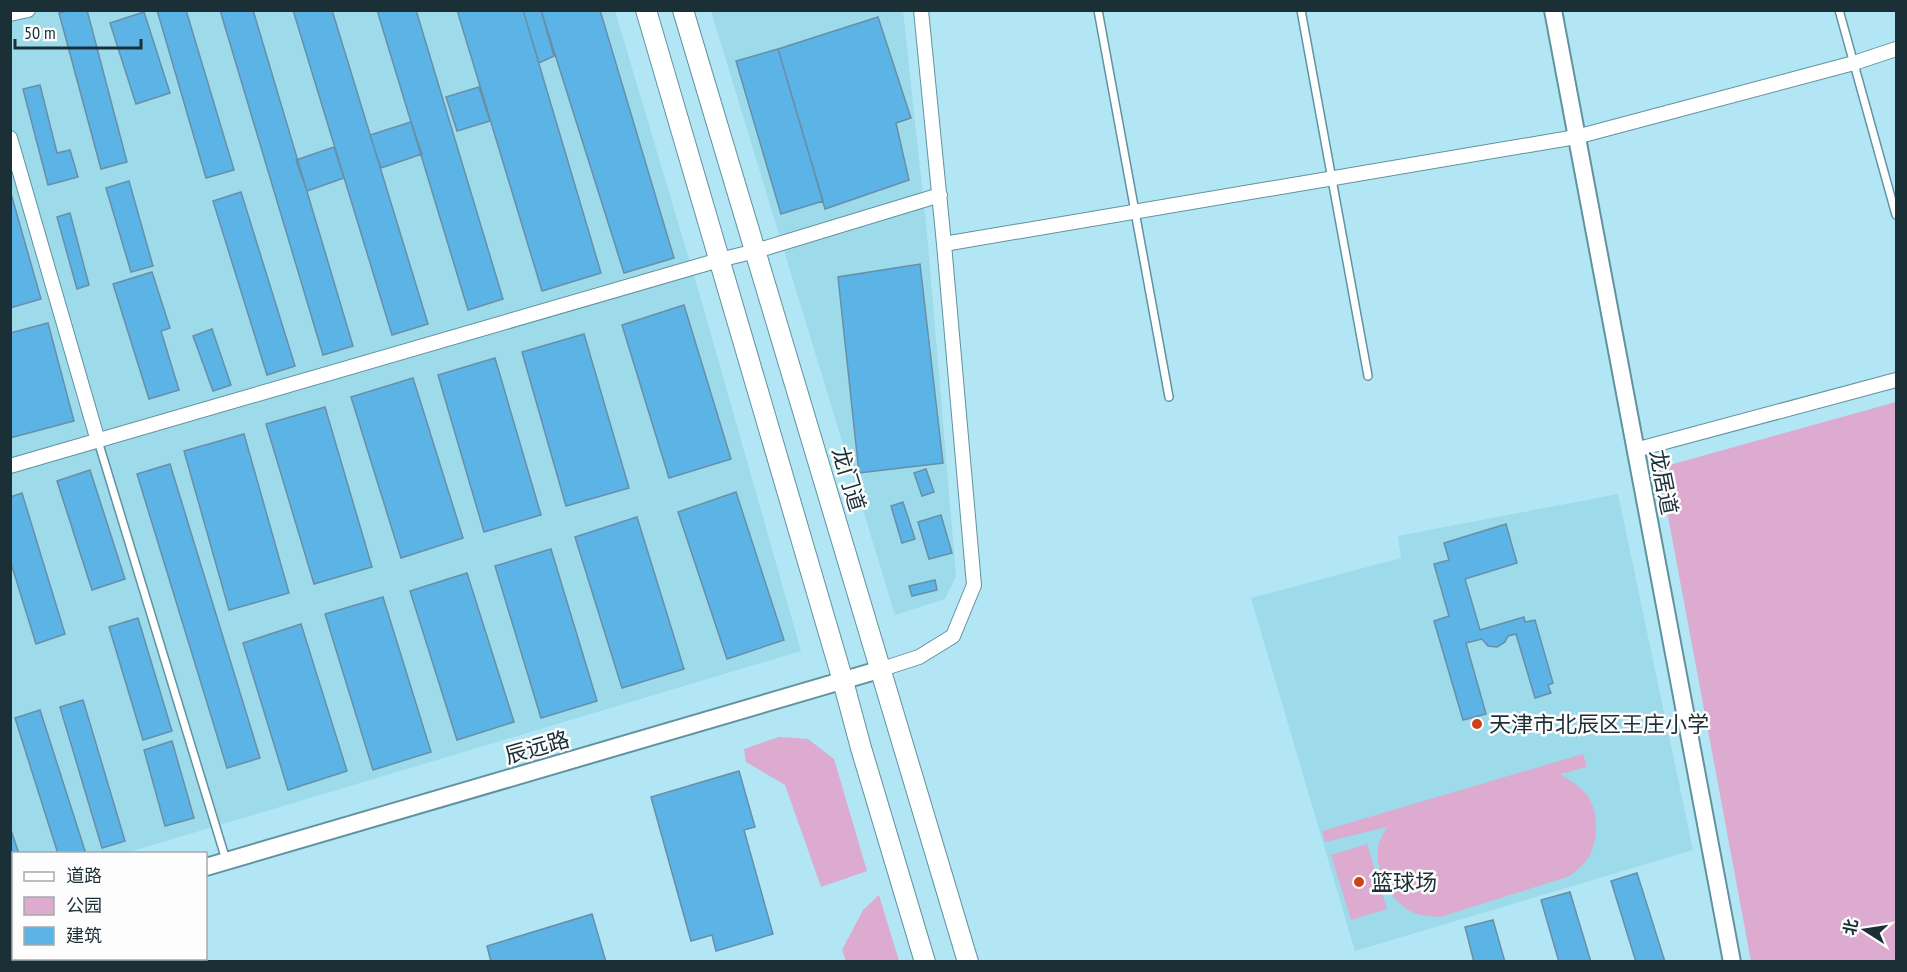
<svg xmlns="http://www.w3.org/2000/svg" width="1907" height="972" font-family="'PT Sans Narrow','Noto Sans SC',sans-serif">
	<rect width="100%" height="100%" fill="#b2e6f5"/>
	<path fill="#9ddaea" d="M11,11H615L700,296L801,651L126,853L14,854L13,886L11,887Z
		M711,11H903L927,233L956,576L945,599L895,615Z
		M1618,494L1693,850L1355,951L1251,598L1401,558L1398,536Z"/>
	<path fill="#dcabcf" d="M1896,402V961H1751L1659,468Z
		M779,737L808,739L834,759L867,871L821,887L785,785L746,762L744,749Z
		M1583,754L1587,767L1560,774C1569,780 1579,785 1586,794C1598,809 1599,835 1591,852C1587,863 1578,869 1570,876L1440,917C1431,916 1420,916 1412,912C1390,901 1375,872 1378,848C1378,841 1384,833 1387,827L1325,842L1322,831Z
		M1367,844L1387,909L1351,920L1331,855Z
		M879,895L899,961H846L842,950L863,910Z"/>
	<path fill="#5cb3e6" stroke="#678fa8" stroke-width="1.5" d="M69,10H87L127,162L101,169L59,13Z
		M157,10H186L234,170L206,178Z
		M220,10H253L353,346L323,355Z
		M293,10H332L428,324L392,335Z
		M377,10H416L503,299L468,310Z
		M457,10H523L601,273L542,291Z
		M523,10H541L554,56L539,63Z
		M541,10H600L674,258L624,273Z
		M144,12L170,93L136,104L110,23Z
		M878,17L911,118L896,123L909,180L825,209L778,49Z
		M778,49L823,201L781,214L736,61Z
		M40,85L57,153L70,150L78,177L48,185L23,89Z
		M479,87L490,121L457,131L446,97Z
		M411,122L422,154L381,168L370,135Z
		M334,147L344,178L307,191L296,160Z
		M129,181L153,266L131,272L106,188Z
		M10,190L41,299L10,308Z
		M241,192L295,366L267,375L213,201Z
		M70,213L89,285L77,289L57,217Z
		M920,264L943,463L859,473L838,277Z
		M152,272L170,328L161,331L179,390L149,399L113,284Z
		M684,305L731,459L669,478L622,325Z
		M48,323L74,421L10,438V333Z
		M212,329L231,385L213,391L193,336Z
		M584,334L629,488L566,506L522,352Z
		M495,358L541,515L484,532L438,375Z
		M413,378L463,538L401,558L351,397Z
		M325,407L372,567L314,584L266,424Z
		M244,434L289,593L229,610L184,451Z
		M170,464L260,758L227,768L137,474Z
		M926,469L934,492L922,496L914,473Z
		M90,470L125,579L92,590L57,481Z
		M736,492L784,640L727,659L678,512Z
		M22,493L65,634L36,644L10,560V497Z
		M903,502L915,539L902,543L891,506Z
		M941,515L952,553L929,559L918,522Z
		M637,517L684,669L622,688L575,537Z
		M1506,524L1517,563L1465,579L1480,630L1524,617L1525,622L1535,620L1553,683L1548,685L1551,693L1535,698L1516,634L1508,636L1505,642L1497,647L1488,646L1482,639L1466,643L1486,714L1463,720L1434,621L1449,616L1434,564L1449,560L1444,543Z
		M551,549L597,701L541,718L495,566Z
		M467,573L514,722L457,740L410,591Z
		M935,580L937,590L912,596L909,586Z
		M383,597L431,752L373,770L325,614Z
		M138,618L172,731L143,740L109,627Z
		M301,624L347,771L288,790L243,643Z
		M83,700L125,841L102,848L60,707Z
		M40,710L86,854H58L15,718Z
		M172,741L194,818L165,826L144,750Z
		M739,771L755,827L744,830L773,934L716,951L712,935L691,941L651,797Z
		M10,827L19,854H14V874L10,875Z
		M1637,873L1665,962H1636L1611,881Z
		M1570,892L1591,962H1559L1541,900Z
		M592,914L606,962H491L487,946Z
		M1493,920L1505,962H1474L1465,927Z"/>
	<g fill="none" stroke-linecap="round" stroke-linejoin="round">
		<g stroke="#6092a0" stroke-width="10">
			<path id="service" d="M1098,10L1169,397
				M1301,10L1368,376
				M1839,10L1896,215
				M98,441L226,860"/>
		</g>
		<g stroke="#6092a0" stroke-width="16">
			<path id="minor" d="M10,14L28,10
				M10,138L98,441
				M944,244L1576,137L1854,63L1896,49
				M1635,450L1896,380
				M10,466L719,260L756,251L940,195
				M882,669L919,657L953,636L974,585L944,244L921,10"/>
		</g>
		<g stroke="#6092a0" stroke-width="20">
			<path id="tertiary" d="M1553,10L1732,962
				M206,867L882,669
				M10,924H14"/>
		</g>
		<g stroke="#6092a0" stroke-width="22">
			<path id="secondary" d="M646,10L843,681L861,748L925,962
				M683,10L968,962"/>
		</g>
		<use href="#service" stroke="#fff" stroke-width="7"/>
		<use href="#minor" stroke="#fff" stroke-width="14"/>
		<use href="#tertiary" stroke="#fff" stroke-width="16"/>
		<use href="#secondary" stroke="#fff" stroke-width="20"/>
	</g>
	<g fill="#cc4318" stroke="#fdfdfd" stroke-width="2">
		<circle cx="1477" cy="724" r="6"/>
		<circle cx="1359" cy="882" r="6"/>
	</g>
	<g text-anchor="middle" stroke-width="5" stroke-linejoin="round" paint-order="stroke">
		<g font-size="22" fill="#1b3036" stroke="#fdfdfd">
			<text transform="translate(849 479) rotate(73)" y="8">龙门道</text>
			<text transform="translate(1664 482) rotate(79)" y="8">龙居道</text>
			<text transform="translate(537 747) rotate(-16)" y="8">辰远路</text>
		</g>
		<g font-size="22" fill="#1b3036" stroke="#fdfdfd" text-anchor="start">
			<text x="1489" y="732">天津市北辰区王庄小学</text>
			<text x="1371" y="890">篮球场</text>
		</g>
	</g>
	<rect width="1907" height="972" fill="none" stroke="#1b3036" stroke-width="24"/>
	<rect x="12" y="852" width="195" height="108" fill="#fdfdfd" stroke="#a3abad" stroke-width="1.5"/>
	<rect x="24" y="872" width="30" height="9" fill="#ffffff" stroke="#a3abad" stroke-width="1.5"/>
	<text x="66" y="882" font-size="18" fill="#1b3036">道路</text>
	<rect x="24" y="897" width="30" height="18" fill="#dcabcf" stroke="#a3abad" stroke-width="1.5"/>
	<text x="66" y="912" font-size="18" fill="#1b3036">公园</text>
	<rect x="24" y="927" width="30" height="18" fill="#5cb3e6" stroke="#a3abad" stroke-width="1.5"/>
	<text x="66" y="942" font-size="18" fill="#1b3036">建筑</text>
	<g transform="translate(1865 930) rotate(282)" stroke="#fdfdfd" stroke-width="4.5" paint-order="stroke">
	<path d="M0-4.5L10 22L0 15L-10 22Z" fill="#1b3036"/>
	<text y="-9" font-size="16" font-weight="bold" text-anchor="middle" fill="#1b3036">北</text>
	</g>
	<path d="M15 39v9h126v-9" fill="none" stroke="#1b3036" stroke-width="3"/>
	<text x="24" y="39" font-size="18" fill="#1b3036" stroke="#fdfdfd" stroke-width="4.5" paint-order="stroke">50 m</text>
</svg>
